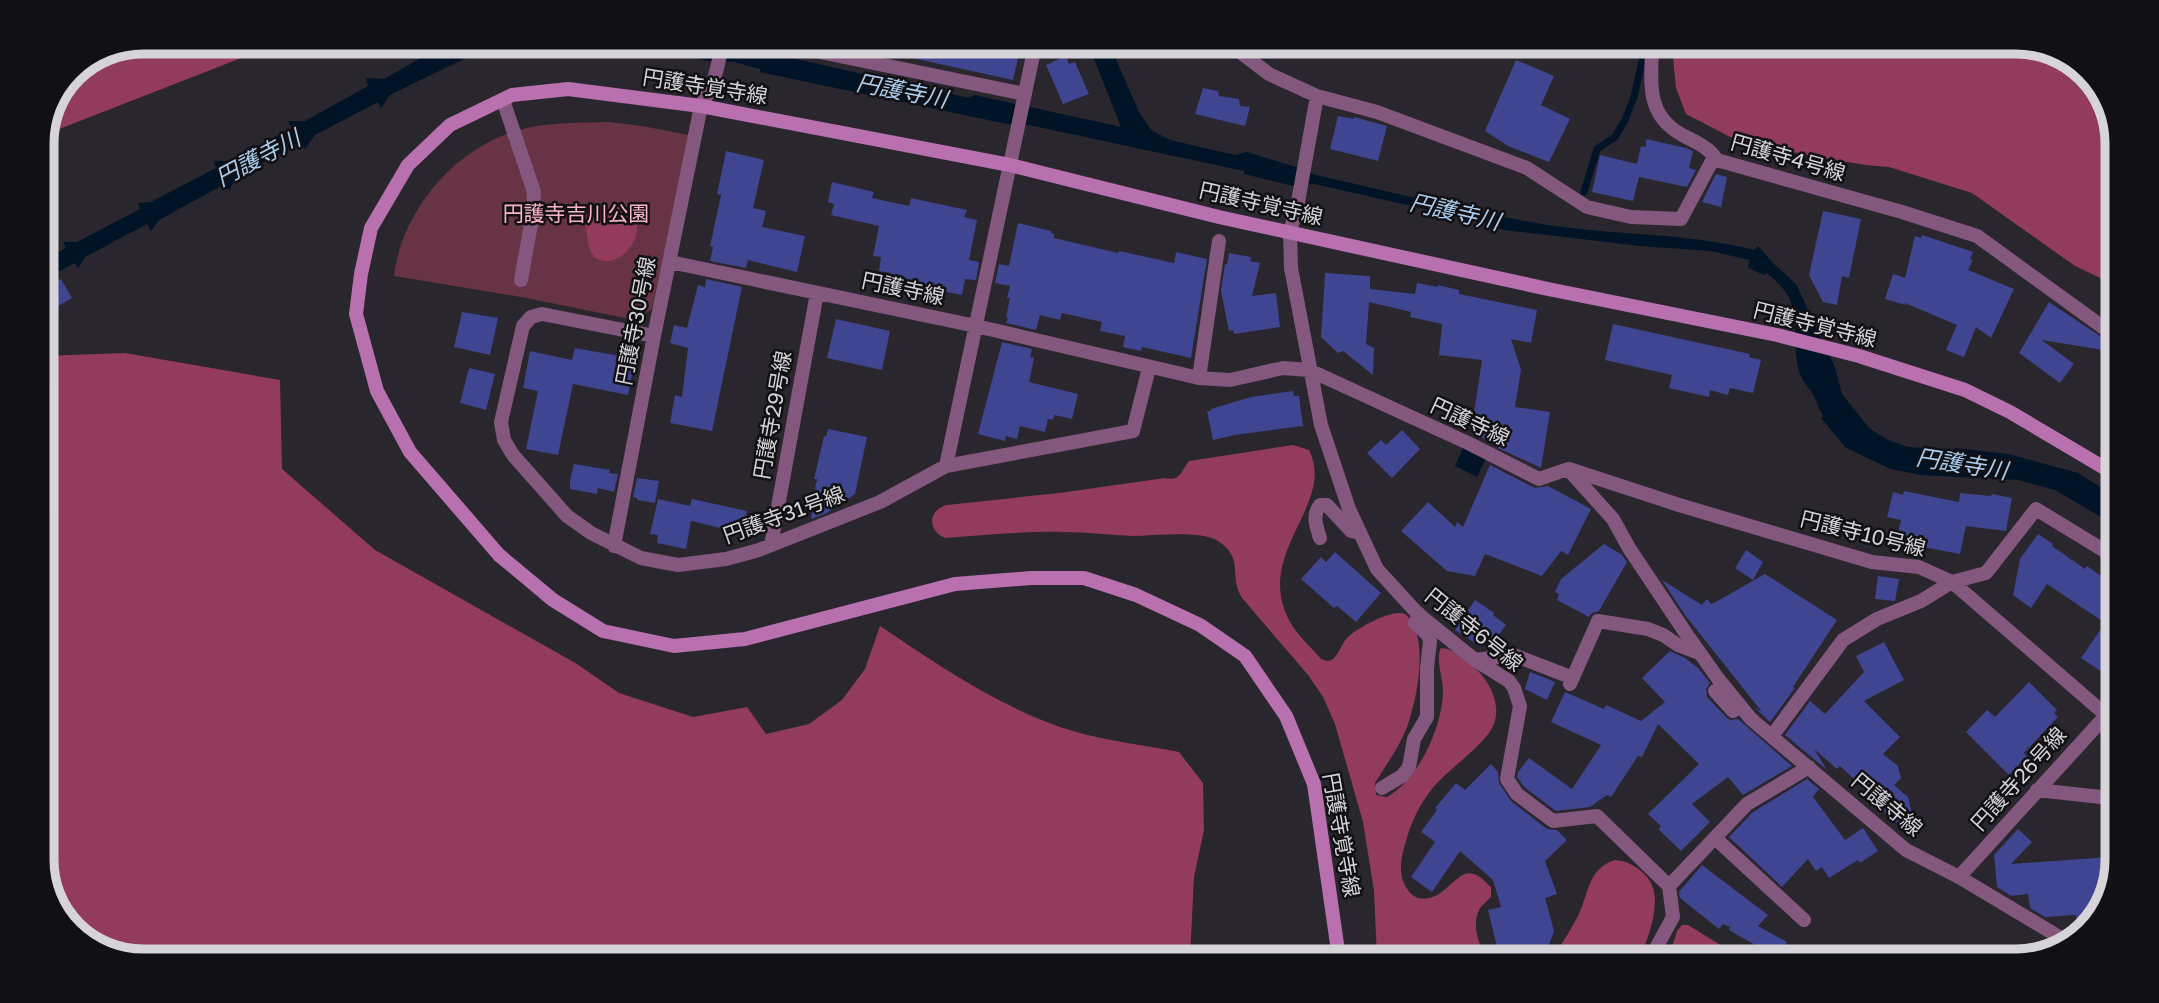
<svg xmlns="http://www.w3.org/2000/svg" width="2159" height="1003" font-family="'Golos Text','Noto Sans JP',sans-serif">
	<rect width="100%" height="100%" fill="#29262d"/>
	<path fill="#673345" d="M609,122L642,126L689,135L652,309L635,320L521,297L394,276C402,208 459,143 527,128C554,122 582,123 609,122Z"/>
	<path fill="#923b5c" d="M144,42L274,43L272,46L49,133H44L72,72Z
		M1672,48L2055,50L2100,87L2117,137L2115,285L2075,266L1972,193L1889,167L1865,165L1742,143L1686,114L1676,88Z
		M614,206L630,211C632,214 635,217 636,221C642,238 623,263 605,261C601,261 598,259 594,257L589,248L585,223C591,212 602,209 614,206Z
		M125,353L280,380L282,469L375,550L577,664L619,693L693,717L747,707L766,734L809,724L842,700L865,669L880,626C940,666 1003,710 1073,731C1106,741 1146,745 1179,752L1203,783L1204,830L1194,877L1190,958L104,953L63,921L42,866V356Z
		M1293,445L1309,450C1336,503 1257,550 1287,616C1294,632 1310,646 1321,659C1325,660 1327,662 1331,660C1339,656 1341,644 1347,638C1355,629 1393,608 1405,614C1411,618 1413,625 1416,632C1425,658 1416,702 1407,727C1399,748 1386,765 1375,783L1376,795L1387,797C1419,779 1443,726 1443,690C1443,677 1435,660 1441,648C1453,648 1469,662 1477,670C1491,683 1503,709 1492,728C1481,748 1448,769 1432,789C1420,804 1411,822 1406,841C1402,854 1398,871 1404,883C1406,889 1412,896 1418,898C1445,904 1455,868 1474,874C1481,876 1486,883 1491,887V897C1487,901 1481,906 1479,910C1472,924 1478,948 1489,959L1377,958L1374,891L1363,822L1335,724L1323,697L1308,675L1242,598C1228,575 1245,559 1218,541C1200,530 1155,536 1133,536C1110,535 1087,532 1063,532C1024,531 985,535 945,538C927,530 928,510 947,505L1059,493L1165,478C1180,482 1181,471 1189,461Z
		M1615,860C1626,861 1632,864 1641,871C1668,892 1649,933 1640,959H1549L1555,954C1563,942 1571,929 1578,916C1589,894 1587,869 1615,860Z
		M1682,925H1688L1722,946L1754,960H1668L1677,931Z"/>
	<path fill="#011427" d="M452,43L518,44L493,48L482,58L478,52L390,95L381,108L378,102L315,135L305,149L300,143L236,177L229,191L225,184L159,220L151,231L147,224L85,257L78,268L75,263L42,280V261L66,248L63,242H77L140,209L138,203L151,202L216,168L214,161H229L292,128L288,121H305L368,86L366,78L384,79L435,50Z
		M641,44H719L735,52L762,57L765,52L969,98L975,95L1121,127L1089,46H1110L1139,112L1151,130L1170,140L1235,155L1247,152L1296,167L1316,175C1391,192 1466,211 1542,224C1612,236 1685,232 1754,250L1758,246L1773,263L1796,284L1835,367L1842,394L1870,429L1888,440L1909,447L1951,450L1955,448L2008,454L2078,473L2113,495V524L2055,490L2018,480L1920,475L1891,469L1846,448L1821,418L1823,416C1818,408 1816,399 1811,391C1803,381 1799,376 1797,362C1791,320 1805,304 1767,273L1764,275L1748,268L1750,260L1710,251L1640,246L1504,230L1478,221L1314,184L1293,186L1244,174V171L1029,125L1007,124L760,72V69L734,62L708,61L652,48L640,52Z
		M1463,448L1486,458L1477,477L1455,466Z"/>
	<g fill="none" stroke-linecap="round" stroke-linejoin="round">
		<path stroke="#011427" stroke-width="7" d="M1584,192L1597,149L1615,137L1625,120L1634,97L1645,48"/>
	</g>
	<path fill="#3f4590" d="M895,45L998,46L1020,50L1013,80L894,54Z
		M1066,56L1069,64L1075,62L1089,94L1063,104L1046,65Z
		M1516,60L1554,76L1541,105L1570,119L1549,162L1508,146L1485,131Z
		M1203,88L1218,91L1219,96L1239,99L1240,106L1250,107L1245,126L1195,114Z
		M1338,116L1354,119V117L1387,126L1378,161L1330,149Z
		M1646,139L1686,148L1693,151L1689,168L1696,170L1687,187L1639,177L1633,201L1592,192L1600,155L1637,164L1641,146L1646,147Z
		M726,151L764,160L753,208L766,211L762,227L805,236L797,272L748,260L746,268L710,261L713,247L710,246L721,195L717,194Z
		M1716,174L1727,177L1721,207L1702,202Z
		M832,182L874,192L872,198L909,206L911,198L967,210L964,217L977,220L969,260L979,262L976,280L965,279L962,295L889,281L891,273L879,271L881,257L873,256L879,226L831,215L834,204L828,202Z
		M1823,211L1861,219L1849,278L1842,276L1837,305L1823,302L1809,275Z
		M1018,223L1051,231V233L1054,234V238L1118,253L1119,251L1174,263L1176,252L1207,259L1191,358L1142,347L1141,351L1123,347L1125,336L1100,331L1102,322L1062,313L1060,320L1040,315L1036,330L1006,323L1008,318L1006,317L1010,298H1007L1010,286L995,283L999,264L1009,266Z
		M1922,235L1973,252L1970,259L1973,260L1968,270L2014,289L1991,338L1976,327L1964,357L1946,350L1957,325L1905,303V305L1885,299L1893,274L1905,278L1915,236L1921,238Z
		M1229,253L1251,257L1250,261L1260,263L1252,296L1276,293L1280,327L1234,334L1233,330L1229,331L1221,291L1225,264H1227Z
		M1325,273L1370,276V289L1415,294L1417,283L1438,287V285L1459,290V294L1537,310L1531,343L1511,339L1521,370L1515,407L1550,412L1541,468L1498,448L1499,445L1478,436L1480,420H1473L1482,360L1439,355L1442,324L1410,317L1411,312L1369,302L1366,344L1374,348L1373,375L1343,351L1338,353L1321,337Z
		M61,279L72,298L53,309L52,306L42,311V289Z
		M706,279L742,287L712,431L670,423L675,395L682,397L688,348L670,343L674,325L687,328L698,285L705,287Z
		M2049,302L2115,346V352L2042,340L2074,364L2060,383L2019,353Z
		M462,312L498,318L490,355L454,347Z
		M836,319L890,331L882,370L827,358Z
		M1613,324L1750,354L1749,357L1761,360L1753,393L1730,388L1728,395L1710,390L1709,397L1669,388L1672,375L1605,360Z
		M1002,342L1032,349L1030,357L1034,358L1029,382L1078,394L1072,419L1054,415L1053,420L1048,419L1045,432L1020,426L1017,439L1006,436L1005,441L978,434Z
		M575,348L625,357L623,368L633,370L628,395L573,384L558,455L526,449L538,391L523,388L530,351L572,360Z
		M469,368L495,374L486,410L460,403Z
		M1293,391L1294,396H1299L1303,426L1235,435L1213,440L1207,411H1211V409L1251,397Z
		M828,429L867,437L855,494L827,513L811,519L817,490L815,489L817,479H814L824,436L826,437Z
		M1402,430L1420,449L1392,478L1367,453L1381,440L1386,445Z
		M574,464L610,470L609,473L618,474L614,492L598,488L597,494L570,489V480Z
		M1490,465L1535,488L1548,486L1591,509L1568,555L1561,551L1542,576L1485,554L1475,576L1447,571L1401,531L1428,502L1455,527L1457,522L1463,527Z
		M637,478L659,481L655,503L637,500V498L633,497Z
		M1904,491L1959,502L1960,493L1991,496L1992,494L2012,498L2006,531L1966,526L1960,554L1896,542L1901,520L1887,517L1893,492L1903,495Z
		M658,499L690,506L692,499L747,511L742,533L691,521L686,549L657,543L658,535L650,534Z
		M2038,534L2053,544L2052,546L2085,569L2087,566L2112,584L2111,678L2081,658L2105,623L2047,584L2031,608L2013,595L2020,559Z
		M1604,544L1622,555L1627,562L1599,611L1592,613L1589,617L1557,600L1559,594L1555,592L1561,579Z
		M1746,550L1763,562L1753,580L1735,568Z
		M1335,552L1381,593L1356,622L1337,606L1334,608L1301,579L1321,557L1326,562Z
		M1765,574L1837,620L1793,687L1795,688L1770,722L1754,707L1762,712L1685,615L1662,580L1702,605L1707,599L1711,604L1714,603Z
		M1878,576L1899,579L1895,601L1875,599Z
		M1475,600L1494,613L1493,615L1506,625L1492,644L1479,636L1475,643L1455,630Z
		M1884,642L1904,680L1864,701L1900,737L1883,754L1898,766L1901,778L1894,785L1908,797L1912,813L1900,826L1878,806L1880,803L1840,766L1837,769L1814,749L1827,770L1785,735L1810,701L1825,714L1864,672L1856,656Z
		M1670,651L1685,658L1698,668L1710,683L1706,689L1707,697L1726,717L1730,720L1738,719L1792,766L1743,795L1728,777L1692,804L1710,822L1681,851L1658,829L1661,826L1648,814L1699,764L1658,724L1642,757L1638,756L1611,797L1607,795L1590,807L1556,811L1524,787L1517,777L1518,772L1529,758L1572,789L1601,745L1551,722L1565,692L1604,709L1606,705L1641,721L1665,702L1642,678Z
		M1530,672L1555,682L1547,700L1525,689Z
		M2029,682L2057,710L2054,713L2058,717L2024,753L2027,756L2009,775L1966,732L1987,710L1995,717Z
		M1491,764L1498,772L1499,783L1511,801L1547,829L1557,830L1567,840L1545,861L1557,894L1545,898L1554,931L1544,959H1500L1488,910L1501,907L1493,880L1460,851L1432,892L1411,877L1435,842L1421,832L1437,810L1435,808L1456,783L1465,790Z
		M1807,779L1819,789L1813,797L1845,840L1863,828L1878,851L1860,863L1858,860L1829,878L1822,867L1816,871L1808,859L1782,887L1729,837L1753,812Z
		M2018,829L2032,842L2011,864L2110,857L2109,899L2078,937L2076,915L2045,917L2030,908L2028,894L2011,896L1997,887L1994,855Z
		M1702,865L1768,915L1758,926L1787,942L1778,958L1729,930L1730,927L1723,924L1719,929L1680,898L1679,892Z"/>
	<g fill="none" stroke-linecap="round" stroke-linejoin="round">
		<path stroke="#84577e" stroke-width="14" d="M1652,48C1651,87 1646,117 1686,137C1697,143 1710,148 1716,159
			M503,100L534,192L533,213L521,280
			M1320,538C1316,525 1312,516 1320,505H1327L1351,531L1360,533
			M1475,660L1514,655L1573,678
			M1570,684L1598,621L1648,629L1663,635L1678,645L1699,653
			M1715,691L1733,711L1740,706
			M1382,788L1402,776L1409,767L1414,739L1427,717V668L1430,641L1428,635L1415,623L1419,614
			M1715,838L1804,920"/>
		<path stroke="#84577e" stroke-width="14" d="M786,45L1025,94
			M1232,46L1269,74L1317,96
			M670,262L976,326L1199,378L1230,380L1283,368L1309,370L1468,443L1539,479L1568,469L1613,519L1629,548L1685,632L1719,680L1751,719L1906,850L1959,877L2071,944
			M654,336L542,314L531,317L523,326L501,422L504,440L513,455L567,516L591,533L641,558L678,565L726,559L759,550L880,502L946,466L1133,431L1149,368
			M1199,378L1219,241
			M946,466L1035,46
			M1569,469L1679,505L1872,562L1919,567L1952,582L2106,715
			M771,545L817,293
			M614,546L654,336L701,106L713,84L723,44
			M1772,736L1843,640L1877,619L1921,601L1952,582L1986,573L2036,509L2113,556
			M2037,790L2110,798
			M1959,877L2111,710
			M1669,886L1597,816L1553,821L1517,794L1507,779L1520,706L1514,688L1509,681L1475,660L1418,614L1377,569L1349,509L1321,425L1291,268L1290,232L1298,202L1317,96L1377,112L1527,168L1587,207L1631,217L1681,219L1713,159L1902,212L1977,236L2115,336
			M1654,959L1656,948L1673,917L1669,886L1747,804L1809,767"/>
		<path stroke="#b870af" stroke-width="14" d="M1339,958L1314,784L1286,716L1245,656L1200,625L1136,595L1084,578H1031L955,584L745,639L674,646L603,631L553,600L499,555L410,452L377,391L356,314L361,274L371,228L408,165L450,125L512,95L568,89L701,106L1010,165L1219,217L1548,289L1777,335L1859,356L1965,390L2010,412L2113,473"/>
	</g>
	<g text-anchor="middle" stroke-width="5" stroke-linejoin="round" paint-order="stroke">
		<g font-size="21" fill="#d6d4d8" stroke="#111013">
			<text transform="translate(705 87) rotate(9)" y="7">円護寺覚寺線</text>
			<text transform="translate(1788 158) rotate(16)" y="7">円護寺4号線</text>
			<text transform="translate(1261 204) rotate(13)" y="7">円護寺覚寺線</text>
			<text transform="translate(903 289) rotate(12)" y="7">円護寺線</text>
			<text transform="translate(636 321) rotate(-79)" y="7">円護寺30号線</text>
			<text transform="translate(1815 325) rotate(14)" y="7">円護寺覚寺線</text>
			<text transform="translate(773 415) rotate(-80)" y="7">円護寺29号線</text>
			<text transform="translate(1470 422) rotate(25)" y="7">円護寺線</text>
			<text transform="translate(784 515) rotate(-20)" y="7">円護寺31号線</text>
			<text transform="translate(1863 534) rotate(14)" y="7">円護寺10号線</text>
			<text transform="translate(1474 630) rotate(39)" y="7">円護寺6号線</text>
			<text transform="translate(2019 779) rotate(-48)" y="7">円護寺26号線</text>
			<text transform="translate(1887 805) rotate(40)" y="7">円護寺線</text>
			<text transform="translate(1341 835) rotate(80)" y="7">円護寺覚寺線</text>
		</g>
		<g font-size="21" fill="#fbb1c8" stroke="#111013">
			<text x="576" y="221">円護寺吉川公園</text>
		</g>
		<g font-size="23" font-style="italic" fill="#aaccef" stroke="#111013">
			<text transform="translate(902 91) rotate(11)" y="8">円護寺川</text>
			<text transform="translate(258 158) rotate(-28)" y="8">円護寺川</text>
			<text transform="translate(1455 212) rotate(13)" y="8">円護寺川</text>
			<text transform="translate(1962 464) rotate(9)" y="8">円護寺川</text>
		</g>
	</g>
	<path d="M0 0H2159V1003H0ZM143 54H2016A89 89 0 0 1 2105 143V860A89 89 0 0 1 2016 949H143A89 89 0 0 1 54 860V143A89 89 0 0 1 143 54Z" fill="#111013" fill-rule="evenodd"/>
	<path fill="none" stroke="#d6d4d8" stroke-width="9" d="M143 54H2016A89 89 0 0 1 2105 143V860A89 89 0 0 1 2016 949H143A89 89 0 0 1 54 860V143A89 89 0 0 1 143 54Z"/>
</svg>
